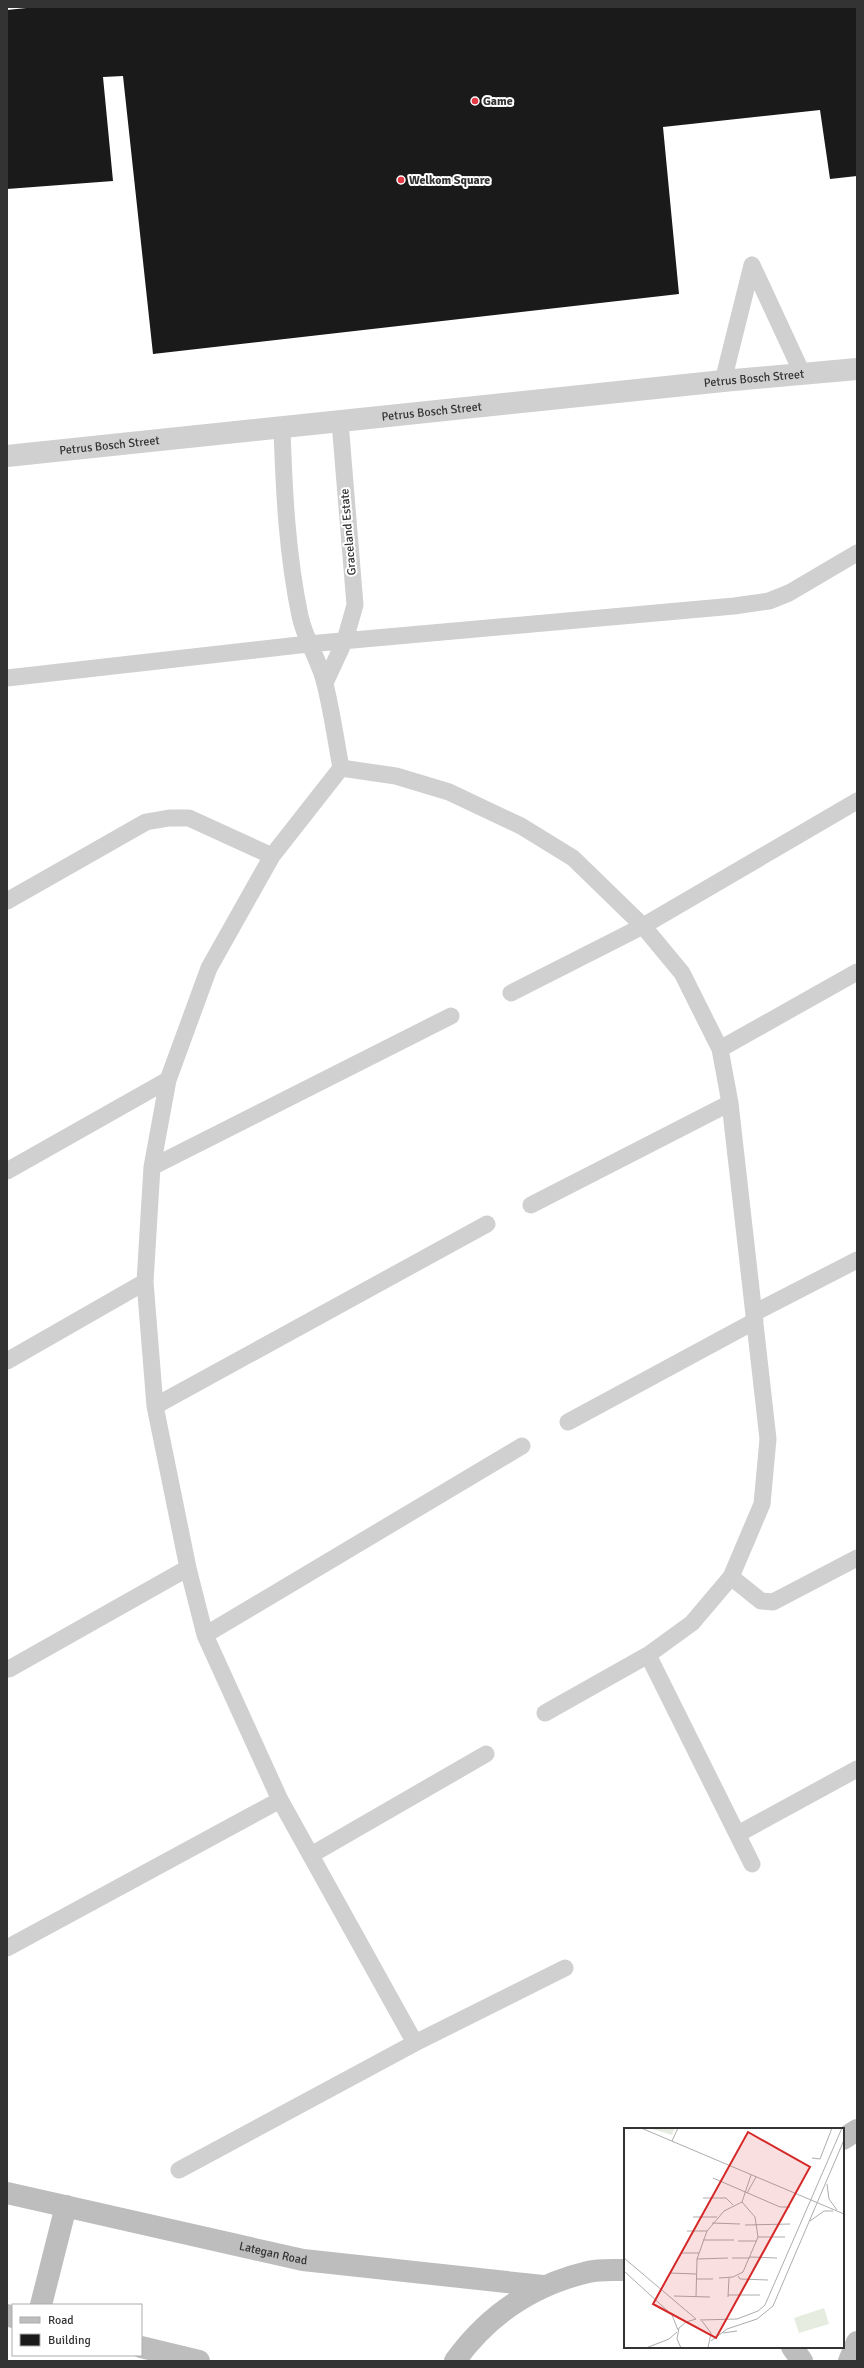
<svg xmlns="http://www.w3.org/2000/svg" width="864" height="2368" font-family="Signika,sans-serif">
	<rect width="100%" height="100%" fill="#fff"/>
	<path fill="#1a1a1a" d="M36,7H857V176L830,179L820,110L663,127L679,294L153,354L123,76L103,77L113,181L7,189V10Z"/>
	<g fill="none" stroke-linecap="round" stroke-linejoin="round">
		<path stroke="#d0d0d0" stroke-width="17" d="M752,265L803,375
			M723,381L752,265
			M282,428C284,491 287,554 300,616C305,640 320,661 325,684C332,712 336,741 341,768L272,856L209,968L168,1080L152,1167L145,1282L155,1406L188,1568L205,1635L280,1800L415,2043
			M7,678L308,644L734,606L769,601L789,593L857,553
			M325,683L345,640L355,605L340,422
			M341,768L396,776L449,792L521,826L573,858L643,926L682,973L720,1049L730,1103L768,1439L762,1504L731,1577L692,1623L648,1655L545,1713
			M7,901L146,822L169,818H189L272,856
			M511,993L643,926L857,801
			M720,1049L857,972
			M152,1167L451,1016
			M7,1171L168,1080
			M531,1205L730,1103
			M754,1313L857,1260
			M7,1361L145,1282
			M155,1406L487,1224
			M568,1422L755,1321
			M731,1577L761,1601L773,1602L857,1558
			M205,1635L522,1446
			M648,1655L752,1864
			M9,1669L188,1568
			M738,1834L857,1769
			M311,1855L486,1754
			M7,1948L280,1800
			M179,2170L415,2043L565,1968"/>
		<path stroke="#d0d0d0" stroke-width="22" id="s1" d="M7,456L723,381L857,369"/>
		<g stroke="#bdbdbd" stroke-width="22">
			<path d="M843,2139L857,2130"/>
			<path id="s2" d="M7,2193L303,2260L543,2286"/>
			<path d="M41,2305L66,2206"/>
			<path d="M7,2315L13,2317"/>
			<path d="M141,2347L199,2361"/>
			<path d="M792,2347L802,2361"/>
			<path d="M455,2361C488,2315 533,2285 588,2272C600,2269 613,2270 625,2270"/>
			<path d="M849,2361L857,2342"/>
		</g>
	</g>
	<g fill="#e63946" stroke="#fff" stroke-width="1.5">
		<circle cx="475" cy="101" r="4"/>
		<circle cx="401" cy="180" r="4"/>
	</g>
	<g text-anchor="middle" stroke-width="4" stroke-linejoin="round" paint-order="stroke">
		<g font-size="12" font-weight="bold" fill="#333" stroke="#fff" text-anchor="start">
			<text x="483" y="105">Game</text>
			<text x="409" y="184">Welkom Square</text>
		</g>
		<g font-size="12" fill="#333" stroke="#fff">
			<text dy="4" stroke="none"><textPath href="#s1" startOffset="751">Petrus Bosch Street</textPath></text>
			<text dy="4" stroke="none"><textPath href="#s1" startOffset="427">Petrus Bosch Street</textPath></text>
			<text dy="4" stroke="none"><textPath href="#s1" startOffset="103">Petrus Bosch Street</textPath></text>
			<text transform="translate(348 532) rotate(-95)" y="4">Graceland Estate</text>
			<text dy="4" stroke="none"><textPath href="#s2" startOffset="273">Lategan Road</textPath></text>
		</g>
	</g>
	<g transform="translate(624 2128)">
		<rect width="220" height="220" fill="#fff"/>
		<path d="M25,0H51L48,7ZM200,180L205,196L175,205L170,190Z" fill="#e6ecdf"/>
		<path fill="none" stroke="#adadad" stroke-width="1" d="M17,0L220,86M48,13L54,0M188,30L196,31L208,0M89,50L156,79H166M203,56L205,71L213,82M123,65L132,49M79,70H102L109,77M69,89H93M186,93L200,83H209M88,95L116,96M121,97L166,96M63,103H83M134,109H161M79,112H110M114,113H133M58,125H75M126,129L153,130M0,130L72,191M108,130H126M73,131L104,130M0,143L48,187L54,202M46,145L72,146M114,148L116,151L144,152M95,150L109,149L119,144L134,109L131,89L118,74M72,151H89M104,167H136M50,168L86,169M72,169L73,131L83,103L100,83L118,74L127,47M104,169L105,150M76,192L113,191L134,183L141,177L218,0M78,193L87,205L84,220M99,205L113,203M87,213L103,201L133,191L149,178L220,12M22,220L45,211L53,204M57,220L53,211L55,200L62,194L72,191"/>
		<path fill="#d62828" fill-opacity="0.15" stroke="#d62828" stroke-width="2" d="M124,4L186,39L92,210L29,176Z"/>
		<rect width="220" height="220" fill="none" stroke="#333" stroke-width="2"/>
	</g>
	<rect width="864" height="2368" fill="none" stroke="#333333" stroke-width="16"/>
	<rect x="12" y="2304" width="130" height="52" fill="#ffffff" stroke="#adadad"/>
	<rect x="20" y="2317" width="20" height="6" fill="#bdbdbd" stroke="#adadad"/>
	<text x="48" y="2324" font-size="12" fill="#333333">Road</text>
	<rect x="20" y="2334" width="20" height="12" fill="#1a1a1a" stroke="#adadad"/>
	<text x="48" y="2344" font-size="12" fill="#333333">Building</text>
</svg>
